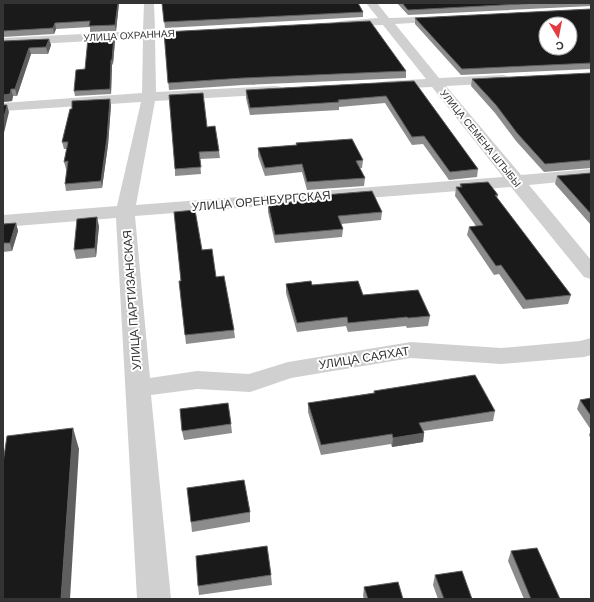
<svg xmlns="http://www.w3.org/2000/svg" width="594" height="602" font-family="Helvetica,sans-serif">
	<rect width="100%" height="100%" fill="#fff"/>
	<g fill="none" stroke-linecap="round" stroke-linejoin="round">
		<path fill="#d0d0d0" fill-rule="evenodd" d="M144,3H154L155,30H168L170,33L168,36L155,37L156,92L276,86L281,87L283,90L281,93L276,94L155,101L136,205L503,177L432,87L387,89L382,88L380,85L382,82L387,81L426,79L383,25L337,26L335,24L337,22L341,21L378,18L366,3H377L389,18L450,16L452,18L450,20L446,21L395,24L439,78L502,75L507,76L509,79L507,82L502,83L446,86L521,175L591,169V179L529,185L591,260V279L584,277L511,187L135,216L150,378L197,371L249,374L288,362L411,342L501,348L580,341L591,338V355L584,357L501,364L411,358L291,378L250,392L197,389L151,395L171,599H137L116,218L3,227V215L117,206L141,102L3,111V103L142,93L143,38L3,46V38L143,31Z"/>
	</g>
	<path fill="#8c8c8c" d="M3,3H119L116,31L90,32V27L56,29L54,34L3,37Z
		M162,3L363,12V17L165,28Z
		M397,3H591V6L408,15Z
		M591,9V69L461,75L415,24V18Z
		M164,32L406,71V78L243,85L169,90Z
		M114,36L115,41L113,64L112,65L111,94L75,96L74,91L85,69Z
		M49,39L51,45L48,54H31L17,96H13L12,101L3,102V41Z
		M591,73V168L544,172L516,141L495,113L471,86L472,79Z
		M414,81L478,169L477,177L449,180L423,144L412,145L385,103L339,107V110L250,115L246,98V90Z
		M111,105L108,145L102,188L66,191L65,184L67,169H66L64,162L67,149H64L62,142Z
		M207,127L219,151L220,158L200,159L201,174L175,176V169Z
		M296,143L363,160L362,168H360L365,178L364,186L307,190L302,172L265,176L258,156V148L296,145Z
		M591,173V225L555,184L557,176Z
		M460,184L498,195L497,198L571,295L568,304L523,309L499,274L494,275L467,235L469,227L476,226L455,196L456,187H460Z
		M312,196L382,212L381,220L341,224L343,229L342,237L275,243L268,212V204L311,200Z
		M16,223L18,231L12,251L3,252V224Z
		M99,226L96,257L76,259L74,250Z
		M202,250L216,277L234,330L235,338L186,344L179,281H181Z
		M286,284L312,285L363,295L430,316L428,326L407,328L406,326L348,332L346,326L297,332L286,293Z
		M374,391L495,411L493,421L423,431L424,433L423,442L392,447L391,444L321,455L308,412V403L373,393Z
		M591,398V439L589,435L591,430L577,409L580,400Z
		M231,424L232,433L184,440L182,431Z
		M250,512V522L192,532L191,522Z
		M511,551L560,599H524L508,561Z
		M271,575L272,585L199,595L198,586Z
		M435,575L472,599H438L433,585Z
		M364,587L403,599H364L363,596Z"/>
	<path fill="#5f5f5f" d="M118,3H119L116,31L115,25Z
		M55,23L56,29L54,34L53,28Z
		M114,36L115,41L113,64L112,60Z
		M49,39L51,45L48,54L46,47Z
		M29,48L31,54L17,96L15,89Z
		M111,60L112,65L111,94L110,89Z
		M11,89L13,96L12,101L3,102V95Z
		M110,99L111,105L108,145L102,188L101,181Z
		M7,105L9,112L3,137V122Z
		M97,217L99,226L96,257L95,248Z
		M16,223L18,231L12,251L10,243Z
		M73,428L79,449L70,599H61Z
		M424,433L423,442L392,447L393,438Z"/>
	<path fill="#1a1a1a" stroke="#5f5f5f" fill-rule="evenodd" d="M3,3H118L115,25L89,26L90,21L55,23L53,28L3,31Z
		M162,3H358L363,12L164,22Z
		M402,3H540L408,10Z
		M591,9V63L462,69L415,18ZM546,24H570V48H546Z
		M370,21L406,71L243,78L168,83L164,32Z
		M114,36L112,60H111L110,89L74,91L76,70L85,69L88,38Z
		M49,39L46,47L29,48L15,89H11L10,94L3,95V41Z
		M591,73V160L545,164L517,133L496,105L472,79Z
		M414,81L478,169L450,172L424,136L412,137L386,96L338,100L339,102L250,108L246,90Z
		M203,93L207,127L215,126L219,151L199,152L201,167L175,169L169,95Z
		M110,99L107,138L101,181L65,184L68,161L64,162L68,142H62L70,109H72V101Z
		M3,105H7L3,122Z
		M352,139L363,160L356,161L365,178L307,182L302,164L265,168L258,148L297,145L296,143Z
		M591,173V214L557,176Z
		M488,182L498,195H495L571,295L526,300L501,265L496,266L469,227L483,225L456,187H462L460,184Z
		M372,191L382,212L338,216L343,229L275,235L268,204L313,200L312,196Z
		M195,210L202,250L212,249L216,277L224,276L234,330L185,335L179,281H181L174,212Z
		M97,217L95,248L74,250L77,219Z
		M16,223L10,243H3V224Z
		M311,281L312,285L358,281L363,295L418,290L430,316L408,318L407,317L348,323L347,317L297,323L286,284Z
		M475,375L495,411L419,423L424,433L393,438L392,434L321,445L308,403L375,393L374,391Z
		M591,398V416L580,400Z
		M228,403L231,424L182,431L180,409Z
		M73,428L61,599H3V463L7,436Z
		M244,480L250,512L191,522L187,488Z
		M267,546L271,575L198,586L196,556Z
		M537,548L560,599H531L511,551Z
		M462,571L472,599H444L435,575Z
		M398,582L403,599H368L364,587Z"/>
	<g text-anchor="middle" stroke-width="4" stroke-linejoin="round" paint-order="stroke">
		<g font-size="10" fill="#333" stroke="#fff">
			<text transform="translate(129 35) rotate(-3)" y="4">УЛИЦА ОХРАННАЯ</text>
			<text transform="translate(481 138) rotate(51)" y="4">УЛИЦА СЕМЕНА ШТЫБЫ</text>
		</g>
		<g font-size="12" fill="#333" stroke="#fff">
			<text transform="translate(261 201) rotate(-5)" y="4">УЛИЦА ОРЕНБУРГСКАЯ</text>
			<text transform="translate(132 300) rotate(-94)" y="4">УЛИЦА ПАРТИЗАНСКАЯ</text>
			<text transform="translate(364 358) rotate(-9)" y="4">УЛИЦА САЯХАТ</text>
		</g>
	</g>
	<rect width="594" height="602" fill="none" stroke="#333333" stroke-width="8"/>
	<g transform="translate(558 36) rotate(170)"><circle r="19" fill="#ffffff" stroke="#adadad"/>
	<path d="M0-3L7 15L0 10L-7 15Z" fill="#e33b42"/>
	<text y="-6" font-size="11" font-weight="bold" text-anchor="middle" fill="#333333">С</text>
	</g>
</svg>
